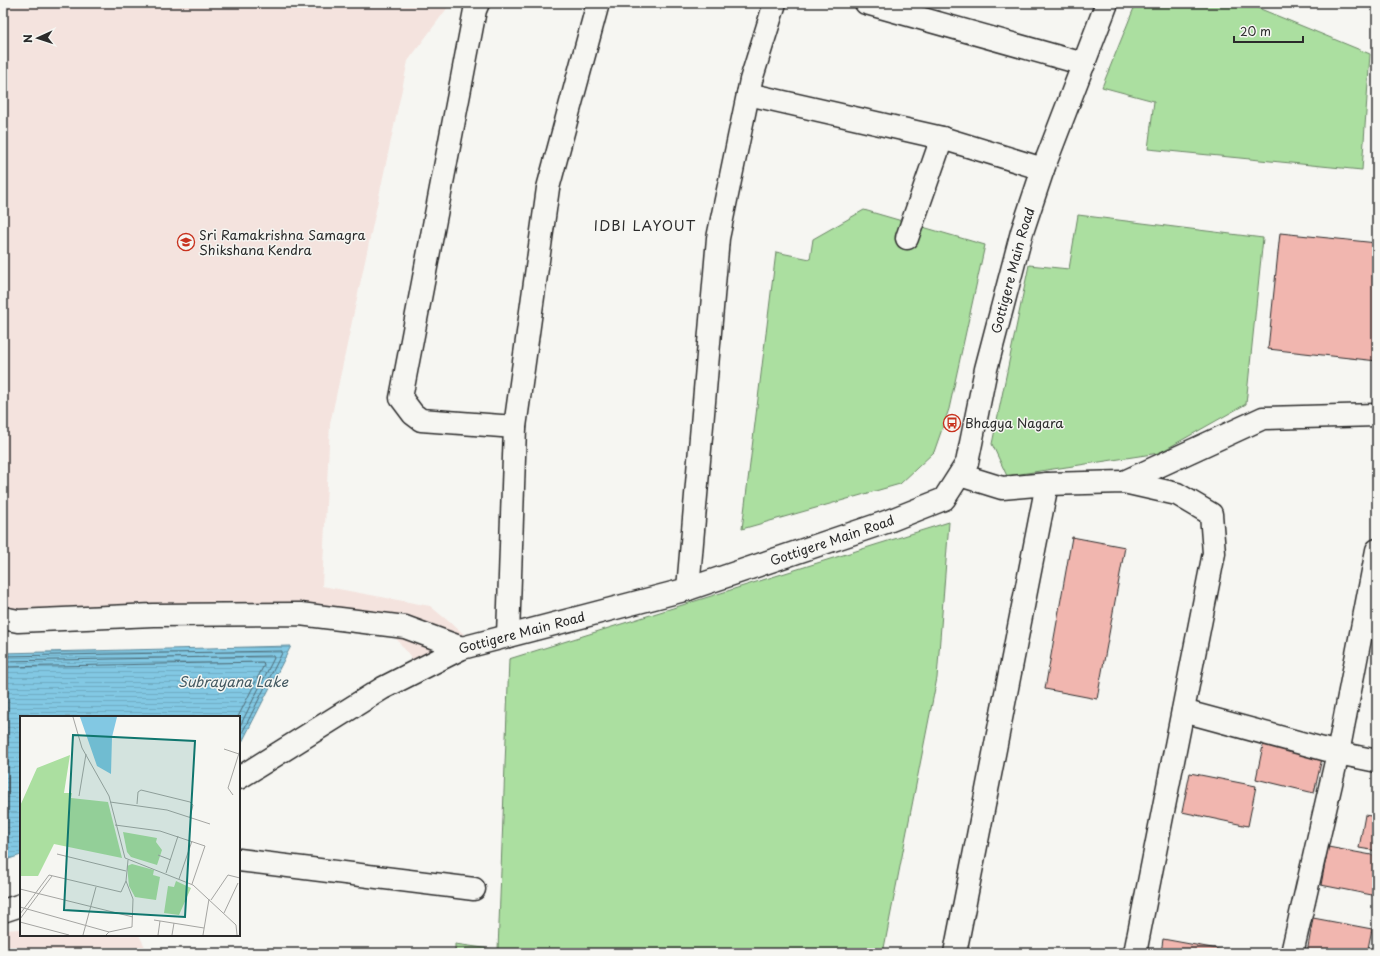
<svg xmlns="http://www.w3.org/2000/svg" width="1380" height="956" font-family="'Playpen Sans',sans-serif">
	<defs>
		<pattern id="water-rules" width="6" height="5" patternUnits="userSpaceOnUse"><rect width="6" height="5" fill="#82c8e3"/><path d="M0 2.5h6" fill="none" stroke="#70acc3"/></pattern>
	</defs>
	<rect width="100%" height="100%" fill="#f6f6f2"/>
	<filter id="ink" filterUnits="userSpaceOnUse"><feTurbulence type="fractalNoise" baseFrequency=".025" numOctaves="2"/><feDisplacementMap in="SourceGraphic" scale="8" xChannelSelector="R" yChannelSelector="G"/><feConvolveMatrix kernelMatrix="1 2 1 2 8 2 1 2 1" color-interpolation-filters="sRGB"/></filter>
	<g filter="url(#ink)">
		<path fill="#f4e3de" d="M3,3H451L408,61L330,424L322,586L430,606L464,634L414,661L395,637L298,619L3,629Z
			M21,929V935H139L148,953H3V930Z"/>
		<path fill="#abdfa0" stroke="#6b8566" d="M1136,3H1246L1370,54L1362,170L1148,149L1154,101L1102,87Z
			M864,210L985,245L949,409L934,452L900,484L742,529L776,252L810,259L813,239Z
			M1078,215L1263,238L1246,404L1159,453L1007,476L992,444L1029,265L1069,269Z
			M949,522L937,678L883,953H455V944L498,950L509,659Z"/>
		<path fill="url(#water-rules)" stroke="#5f8999" d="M291,646L239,748V717H21V855L3,861V653Z"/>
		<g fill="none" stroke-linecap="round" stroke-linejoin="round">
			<path stroke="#4e6a75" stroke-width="1" d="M3,656L282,651V653L239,739
				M3,661L273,656L274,658L239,728
				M3,667L263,662L264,665L238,717"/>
		</g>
		<path fill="#f1b6af" stroke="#2b2b2b" d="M1280,233L1377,243V361L1268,349Z
			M1072,537L1125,547L1097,699L1045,689Z
			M1264,741L1323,754L1314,793L1256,779Z
			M1190,773L1256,786L1248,826L1182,812Z
			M1365,815L1377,817V851L1359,848Z
			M1328,847L1377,856V896L1321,885Z
			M1313,918L1372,929L1367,953H1307Z
			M1377,935V953H1374Z
			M1163,939L1223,950V953H1161Z"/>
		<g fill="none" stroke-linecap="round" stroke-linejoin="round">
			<g stroke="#2b2b2b" stroke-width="25">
				<g id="minor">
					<path d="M478,3L475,10L401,398L413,414L421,420L515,427"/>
					<path d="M866,3L1084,64"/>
					<path d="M748,94L942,138L1043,169"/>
					<path d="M907,238L942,138"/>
					<path d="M960,475L1002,488L1047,484L1124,482L1177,494L1211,514L1214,553L1135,953"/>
					<path d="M1124,482L1263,418L1377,415"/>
					<path d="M688,589L718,238L751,80L775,3"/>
					<path d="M3,618L18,621L153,615L300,614L405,627L462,648"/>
					<path d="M508,636L515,427L548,188L598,3"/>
					<path d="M1183,711L1338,753L1377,761"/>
					<path id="s1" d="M239,778L383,688L462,648L688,589L886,522L944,499L967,463L986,369L1022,232L1043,169L1107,3"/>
					<path d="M239,860L474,889"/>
					<path d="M3,911L21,905"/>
					<path d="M955,953L1047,484"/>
					<path d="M1292,953L1338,753L1377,550"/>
				</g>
			</g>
			<use href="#minor" stroke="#f6f6f2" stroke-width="22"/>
		</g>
	</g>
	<defs>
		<g id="school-ring" transform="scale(0.9)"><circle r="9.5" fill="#f6f6f2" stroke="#c8321e" stroke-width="1.5"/><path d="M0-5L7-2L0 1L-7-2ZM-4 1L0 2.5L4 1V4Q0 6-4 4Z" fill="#c8321e"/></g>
		<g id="bus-ring" transform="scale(0.9)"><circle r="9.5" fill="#f6f6f2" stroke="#c8321e" stroke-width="1.5"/><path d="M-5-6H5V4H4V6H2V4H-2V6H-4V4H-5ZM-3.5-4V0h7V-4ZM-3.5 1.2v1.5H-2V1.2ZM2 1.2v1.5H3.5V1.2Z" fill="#c8321e"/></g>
	</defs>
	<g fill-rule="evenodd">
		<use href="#school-ring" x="186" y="242"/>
		<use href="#bus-ring" x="952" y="423"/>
	</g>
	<g text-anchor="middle" stroke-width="3" stroke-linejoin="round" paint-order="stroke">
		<g font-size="13" fill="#2b2b2b" stroke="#f6f6f2" text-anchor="start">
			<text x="199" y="240">Sri Ramakrishna Samagra<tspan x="199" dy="15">Shikshana Kendra</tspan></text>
			<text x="965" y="428">Bhagya Nagara</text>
		</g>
		<g font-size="13" fill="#2b2b2b" stroke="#f6f6f2">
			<text dy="5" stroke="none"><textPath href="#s1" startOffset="1004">Gottigere Main Road</textPath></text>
			<text dy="5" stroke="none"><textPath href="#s1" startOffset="644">Gottigere Main Road</textPath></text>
			<text dy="5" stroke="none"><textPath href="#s1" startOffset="320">Gottigere Main Road</textPath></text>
		</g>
		<g font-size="14" letter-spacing="1" fill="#2b2b2b" stroke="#f6f6f2">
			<text x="645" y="231">IDBI LAYOUT</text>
		</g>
		<g font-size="14" font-style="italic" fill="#455a62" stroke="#f6f6f2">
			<text x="233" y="687">Subrayana Lake</text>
		</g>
	</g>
	<g transform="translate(20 716)">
		<rect width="220" height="220" fill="#f6f6f2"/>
		<path d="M50,39L44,77H52L51,82L88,86L102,142L34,128L18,160H0V90L17,52ZM103,116L137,122L136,126L142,134L137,149L111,141L107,136ZM112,148L134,154L133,159L140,161L136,184L115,181L109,170L107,150ZM156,165L171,172L159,199L144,197L148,170L154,171Z" fill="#abdfa0"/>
		<path d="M60,1H97L92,21L91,58L77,50Z" fill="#82c8e3"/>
		<path fill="none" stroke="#a5a5a2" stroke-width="1" d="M53,1L62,32L89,80L105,142L173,169L216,209L217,219M204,33L219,38M213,79L208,72L220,34M59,80L66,38M90,86L147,94L190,108M117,88L118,76L121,74L170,86L173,89L170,101M95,109L140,115L185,130L172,168M37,138L106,155M138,139L151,144M146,157L158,120M159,163L172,125M0,173L113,201M191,184L208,159L220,162M0,191L89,216M204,197L218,167M0,198L29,159L101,176L106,165L108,144M0,203L32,160M134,204L184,212M0,206L49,219M63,219L76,171M86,219L89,216L112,211L113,183L106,165M138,219L140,205M152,219L154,207M183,219L189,183"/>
		<path fill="#0f766e" fill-opacity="0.15" stroke="#0f766e" stroke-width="2" d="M53,19L175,25L165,201L44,194Z"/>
		<rect width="220" height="220" fill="none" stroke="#2b2b2b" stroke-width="2"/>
	</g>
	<rect width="1380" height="956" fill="none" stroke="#f6f6f2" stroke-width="16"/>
	<rect x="8" y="8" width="1364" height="940" fill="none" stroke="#2b2b2b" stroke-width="1.5" filter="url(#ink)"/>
	<g transform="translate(38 38) rotate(267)" stroke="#f6f6f2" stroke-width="3" paint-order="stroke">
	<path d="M0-3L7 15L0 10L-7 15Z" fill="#2b2b2b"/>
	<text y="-6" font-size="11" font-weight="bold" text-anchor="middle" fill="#2b2b2b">N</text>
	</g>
	<path d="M1234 36v6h69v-6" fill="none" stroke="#2b2b2b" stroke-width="2"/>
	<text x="1240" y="36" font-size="12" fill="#2b2b2b" stroke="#f6f6f2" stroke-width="3" paint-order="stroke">20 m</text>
</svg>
